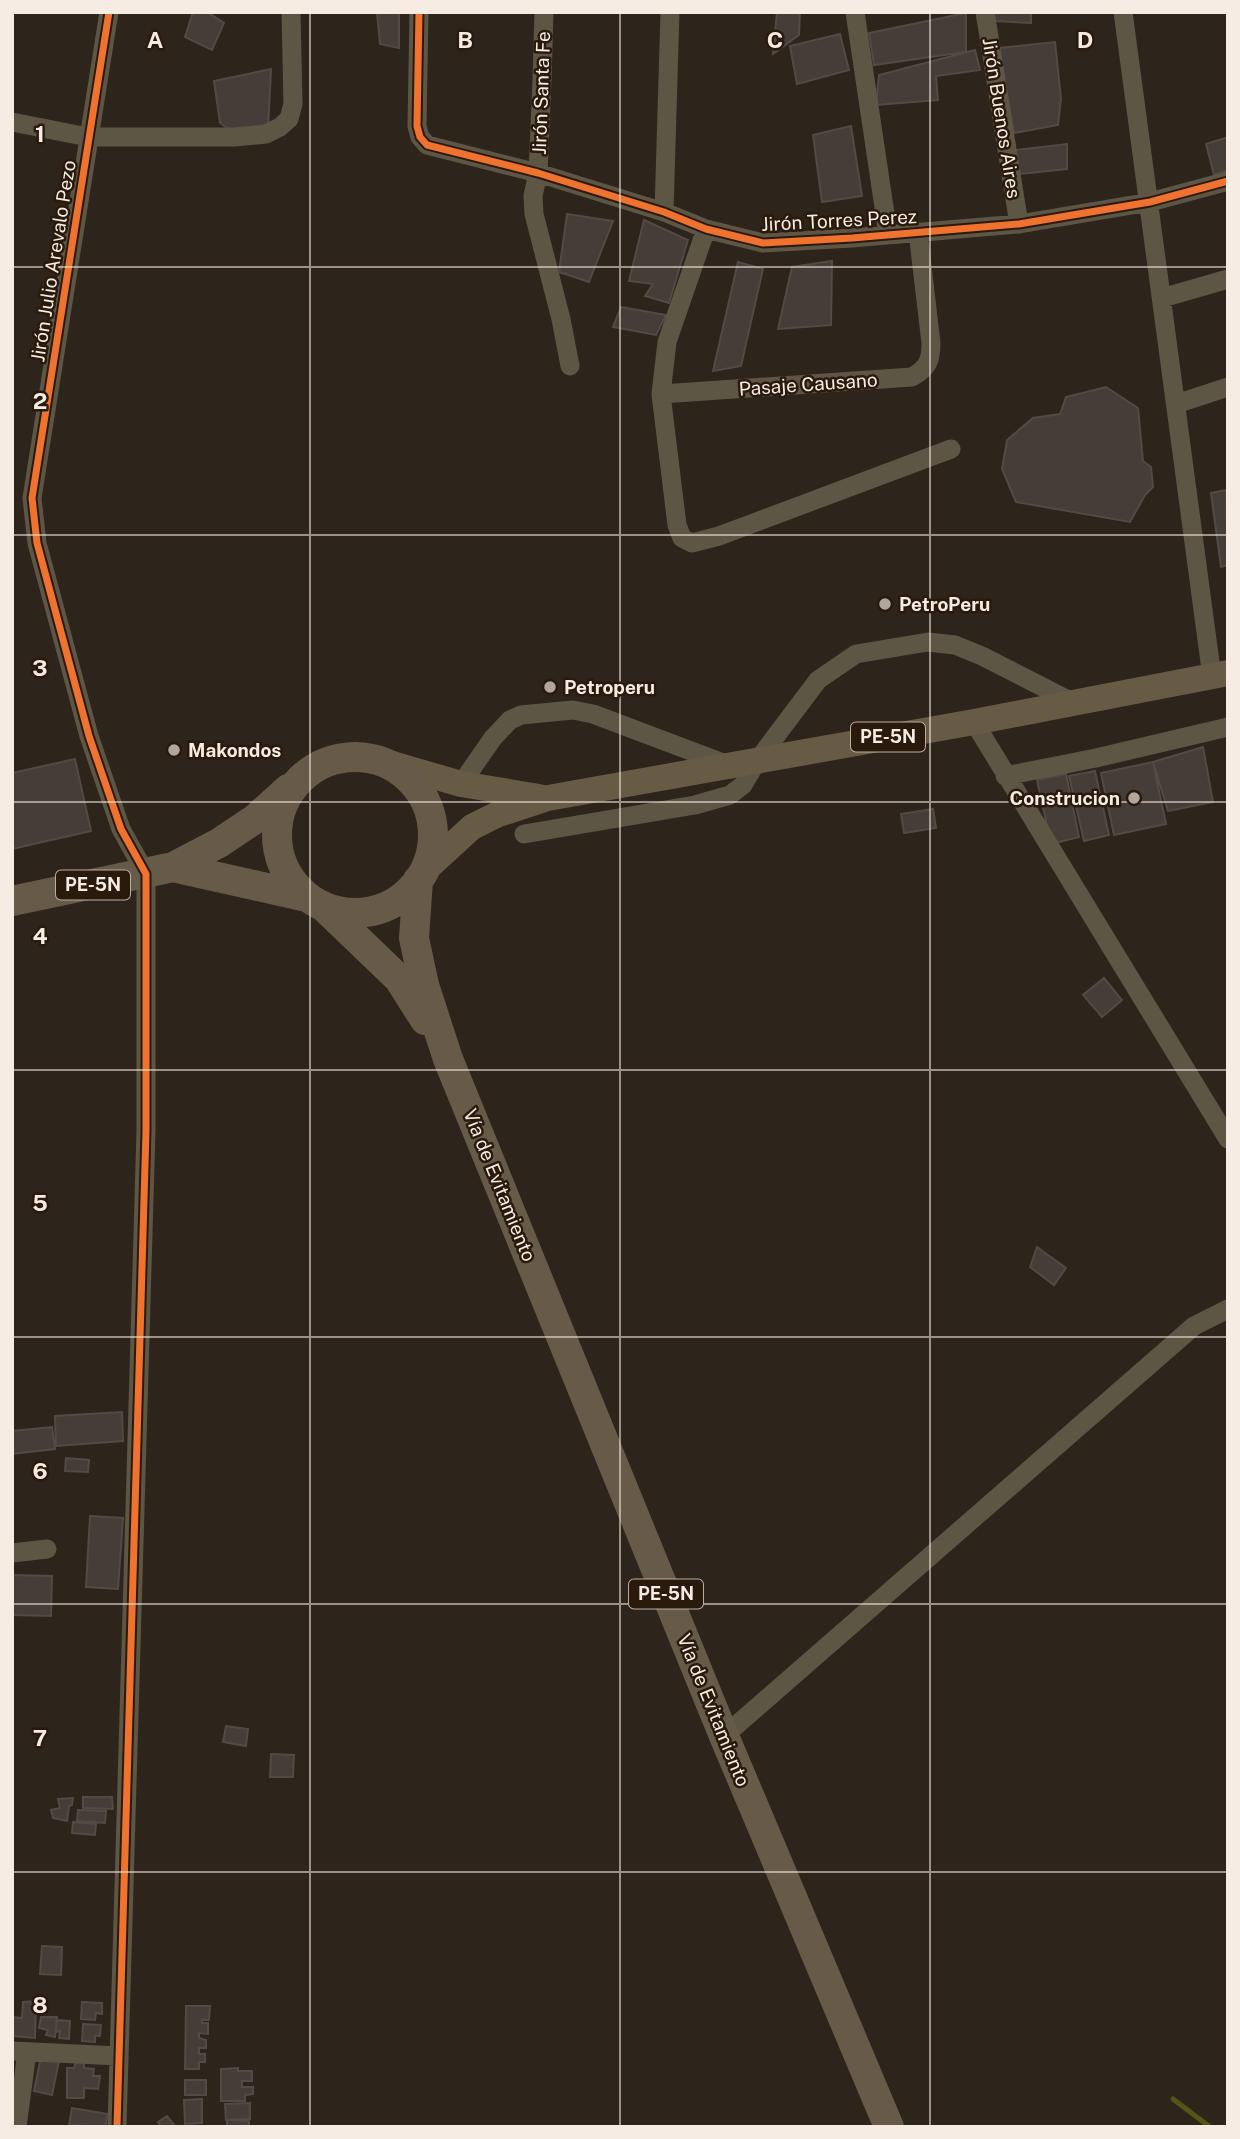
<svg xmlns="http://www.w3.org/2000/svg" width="1240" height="2139" font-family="'Public Sans',sans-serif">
	<rect width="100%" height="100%" fill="#2d241c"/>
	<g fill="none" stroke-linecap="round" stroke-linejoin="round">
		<path stroke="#535614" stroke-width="5" d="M1173,2099L1210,2127"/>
	</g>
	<path fill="#453d38" stroke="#534a45" stroke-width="2" d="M193,12H207L224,23L212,50L185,37Z
		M377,12H399V48L380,44Z
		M777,12H800L799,35L773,54Z
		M993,12H1031V23L994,21Z
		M966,13V52L874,65L869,33Z
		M840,34L849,70L797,84L790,46Z
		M1055,42L1061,99L1058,125L1014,133L999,48Z
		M975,50L980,70L936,76L938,100L876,105L879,75Z
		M271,69L268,129L237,135L220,123L214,81Z
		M851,126L862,196L822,202L813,135Z
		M1228,137V170L1214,175L1206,144Z
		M1067,144V169L1020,174L1015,150Z
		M567,214L613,221L589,282L559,272Z
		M644,220L688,240L669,303L645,296L653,284L629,281Z
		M832,261L831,325L778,329L792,267Z
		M738,262L763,269L741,366L713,371Z
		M621,307L666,315L656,335L613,327Z
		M1106,387L1138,408L1143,461L1151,467L1153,487L1145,495L1130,522L1016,502L1002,469L1007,440L1033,418L1060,414L1066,397Z
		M1226,490L1228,565L1221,567L1211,493Z
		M1203,747L1213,802L1168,811L1153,762Z
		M75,759L91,831L12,849V773Z
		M1153,762L1166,824L1114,835L1101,773Z
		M1095,771L1109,835L1084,841L1069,776Z
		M1066,774L1079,837L1051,844L1037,780Z
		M933,809L936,828L904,833L901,814Z
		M1104,978L1122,1000L1102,1017L1083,995Z
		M1037,1247L1066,1268L1054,1285L1030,1267Z
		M122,1412L123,1441L56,1446L55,1416Z
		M52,1427L55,1449L12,1454V1431Z
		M66,1458L89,1460L88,1472L65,1471Z
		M90,1516L123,1518L118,1589L86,1587Z
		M12,1575L52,1576L51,1616L12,1615Z
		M226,1726L248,1729L246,1746L223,1742Z
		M271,1754L294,1755L293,1777H270Z
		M83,1797H112L113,1809L83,1808Z
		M73,1798L72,1805L69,1806L67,1821L53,1818L51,1810L60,1808L58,1799Z
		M78,1810L106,1811L105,1823L77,1821Z
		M73,1822L96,1824L95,1835L72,1833Z
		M42,1946L62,1947L61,1975L40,1974Z
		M36,2001L35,2038L14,2036L12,2017L22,2018L23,2002Z
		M82,2002L102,2003V2014L96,2013L95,2020L81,2019Z
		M186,2006H210L209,2020H202V2023H208V2034L199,2033V2038L206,2040V2048H199V2054H205V2062H199V2069H185Z
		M41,2017H57L55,2037L46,2035L48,2030L39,2028Z
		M57,2020L70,2021L69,2039L59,2038L60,2031L56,2032Z
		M83,2024L101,2025L100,2036H95V2042L82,2041Z
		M41,2057L59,2061L52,2095L34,2091Z
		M76,2061H84V2068L94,2069L93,2076H100L98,2089L84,2088V2098H67V2068H74Z
		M238,2068V2071H252V2081H242V2087H253V2094L245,2095V2101H221V2069Z
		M185,2080H206V2095H185Z
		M202,2099V2123L185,2124L184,2100Z
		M250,2103V2119L226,2120L225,2104Z
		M72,2108L108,2114L105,2127L69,2125Z
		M167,2116L175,2126L161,2127L158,2122Z
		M227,2120L249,2121V2127H227Z"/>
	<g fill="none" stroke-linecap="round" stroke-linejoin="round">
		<path stroke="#5d5645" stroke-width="19" d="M109,12L32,498L37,543L89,736L121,829L146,874V1131L117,2127
			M419,12L417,126L420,137L427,145L538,173L664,212L706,229L763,243L852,238L1019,224L1150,202L1228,181
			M544,12L542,80L538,173L533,196L534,214L561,319L570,366
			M855,12L888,234
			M985,12L1019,224
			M1123,12L1212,677
			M12,122L88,137H234L266,134L280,127L289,119L293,104L291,12
			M664,212L670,12
			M706,229L667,342L661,394L677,525L682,538L692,543L719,536L951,449
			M1162,298L1228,279
			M661,394L912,377C928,368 931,360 931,343L918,232
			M1176,404L1228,387
			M974,722L1228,1139
			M1005,776L1096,758L1228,727
			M461,784L493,738L510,720L521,715L573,710L593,714L728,765
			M524,834L695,805L730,795L743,785L757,761L818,680L856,654L928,642L955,645L982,656L1074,703
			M12,1553L47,1549
			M724,1736L1194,1326L1228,1309
			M12,2051L119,2056
			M17,2127L27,2052"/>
		<path stroke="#665b44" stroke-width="26" d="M375,759L461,784L539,797
			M424,871L472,827L496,815L548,798L974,722L1228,673"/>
		<path stroke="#665b48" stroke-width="30" d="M277 835a78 78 0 1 1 156 0a78 78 0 1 1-156 0Z
			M173,867L307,897
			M418,880L414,938L424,985L448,1059L724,1736L889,2127
			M12,901L173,867L219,843L255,819L288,789
			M323,906L399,979L425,1020"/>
		<g stroke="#2a1a0c" stroke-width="11">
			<path id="cycleway" d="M109,12L32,498L37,543L89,736L121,829L146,874V1131L117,2127
				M419,12L417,126L420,137L427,145L538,173L664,212L706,229L763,243L852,238L1019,224L1150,202L1228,181"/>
		</g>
		<use href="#cycleway" stroke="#ef722f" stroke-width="7"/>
	</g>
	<path fill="none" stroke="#f7ece3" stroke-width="2" stroke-opacity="0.55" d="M310,12V2127M620,12V2127M930,12V2127M12,267H1228M12,535H1228M12,802H1228M12,1070H1228M12,1337H1228M12,1604H1228M12,1872H1228"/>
	<g fill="#b0a69d" stroke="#2a1a0c" stroke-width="2.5">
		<circle cx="885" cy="604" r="7"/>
		<circle cx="550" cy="687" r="7"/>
		<circle cx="174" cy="750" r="7"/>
		<circle cx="1134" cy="798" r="7"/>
	</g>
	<g text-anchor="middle" stroke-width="5" stroke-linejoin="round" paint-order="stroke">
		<g fill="#2a1a0c" stroke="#baada2" stroke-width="2">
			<rect x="851" y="722.5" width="74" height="29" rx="5"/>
			<rect x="56" y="870.5" width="74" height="29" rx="5"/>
			<rect x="629" y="1579.5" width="74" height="29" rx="5"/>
		</g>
		<g font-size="18" font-weight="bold" fill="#f7ece3">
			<text x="888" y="743">PE-5N</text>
			<text x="93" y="891">PE-5N</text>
			<text x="666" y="1600">PE-5N</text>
		</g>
		<g font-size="19" fill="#f7ece3" stroke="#2a1a0c">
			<text transform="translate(541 93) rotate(-88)" y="7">Jirón Santa Fe</text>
			<text transform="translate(1002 118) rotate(81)" y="7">Jirón Buenos Aires</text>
			<text transform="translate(839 220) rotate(-3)" y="7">Jirón Torres Perez</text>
			<text transform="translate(53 261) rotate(-81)" y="7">Jirón Julio Arevalo Pezo</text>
			<text transform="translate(808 384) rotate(-4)" y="7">Pasaje Causano</text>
			<text transform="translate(500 1185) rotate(68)" y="7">Vía de Evitamiento</text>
			<text transform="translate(714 1710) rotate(68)" y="7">Vía de Evitamiento</text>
		</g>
		<g font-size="19" font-weight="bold" fill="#f7ece3" stroke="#2a1a0c" text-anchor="start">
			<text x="899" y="611">PetroPeru</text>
			<text x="564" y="694">Petroperu</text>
			<text x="188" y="757">Makondos</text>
			<text x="1120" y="805" text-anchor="end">Construcion</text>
		</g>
	</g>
	<g font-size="23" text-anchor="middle" font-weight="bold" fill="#f7ece3" stroke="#2a1a0c" stroke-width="5" stroke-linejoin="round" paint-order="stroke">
		<text x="155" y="48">A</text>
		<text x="465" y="48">B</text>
		<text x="775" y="48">C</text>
		<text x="1085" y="48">D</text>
		<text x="40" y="142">1</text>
		<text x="40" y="409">2</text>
		<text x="40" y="676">3</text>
		<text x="40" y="944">4</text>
		<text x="40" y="1211">5</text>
		<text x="40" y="1479">6</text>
		<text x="40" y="1746">7</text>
		<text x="40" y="2013">8</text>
	</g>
	<rect width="1240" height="2139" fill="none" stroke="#f7ece3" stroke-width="28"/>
</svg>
